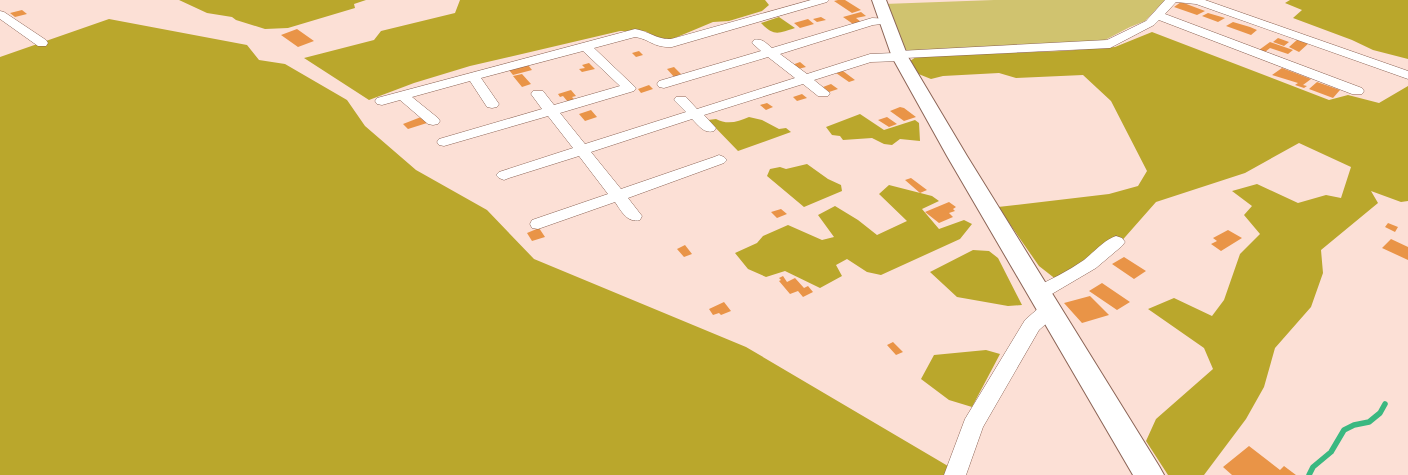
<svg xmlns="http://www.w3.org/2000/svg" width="1408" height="475" font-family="'Titillium Web',sans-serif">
	<rect width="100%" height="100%" fill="#fce0d6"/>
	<path fill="#d0c36f" d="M994,0H1165L1145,21L1130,27L1103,41L905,51L884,4Z"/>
	<path fill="#baa72c" d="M179,0H366L354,4L355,8L288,28L265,29L236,20L232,17L207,13Z
		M460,0H765L769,5L762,11L729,21L713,22L670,40L664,41L645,31H620L470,66L414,83L369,100L304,58L374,40L381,31L455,13Z
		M1290,0H1408V59L1373,50L1352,40L1293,18L1302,10L1285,3Z
		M779,17L795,28C779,33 774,37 761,23Z
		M109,19L247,45L259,60L285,64L347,100L365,126L416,170L487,210L534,259L746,347L953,469L949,475H0V57Z
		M1152,32L1329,100L1348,95L1379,103L1408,86V201L1401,202L1371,191L1378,203L1321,250L1323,273L1311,307L1275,348L1264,387L1246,419L1204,475H1168L1146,441L1156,419L1213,369L1204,348L1148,309L1174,298L1212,316L1224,300L1240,254L1260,234L1244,215L1252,206L1232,191L1257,184L1298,203L1326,195L1341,198L1351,167L1299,143L1245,173L1156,202L1111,253L1062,284L1039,266L998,207L1109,194L1138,186L1147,171L1111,101L1083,75L1016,78L999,73L943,76L931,79L916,73L910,61L916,57L931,56L1062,51L1115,47Z
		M860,114L884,130L915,120L919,123L920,141L900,139L892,145L884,144L872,138L843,140L840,136L832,135L826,127Z
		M749,117L762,120L779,129L786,128L791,132L738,151L708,120L716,119C727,125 738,122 749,117Z
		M807,164L828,179L841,185L842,191L804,207L767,176L770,169L780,167L786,169Z
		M889,185L932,196L939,201L922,209L939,229L964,220L972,224L960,239L881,275L867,272L847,259L836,265L842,276L820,288L785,271L766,277L748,269L735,253L757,243L763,236L788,225L822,240L834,237L818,215L835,206L858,220L877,235L907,221L879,194Z
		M973,250L989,251L998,258L1022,305L1008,306L957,297L930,272Z
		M986,350L1000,354L972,407L949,400L921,379L934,355Z"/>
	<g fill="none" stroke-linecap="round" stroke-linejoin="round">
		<path stroke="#3ab881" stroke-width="5.5" d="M1309,475L1313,467L1331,452L1344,430L1354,425L1369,422L1380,413L1385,404"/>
	</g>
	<path fill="#e99447" d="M838,0H845L861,10L852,13L834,1Z
		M1181,2L1205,11L1197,15L1174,7Z
		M22,10L27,14L15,17L10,13Z
		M861,12L866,16L856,18L861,22L853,24L843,17Z
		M1208,13L1225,18L1218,22L1202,16Z
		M821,17L826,20L817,22L813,19Z
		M808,19L814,24L800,28L794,23Z
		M1233,22L1250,27L1257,30L1251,35L1226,26Z
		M297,29L314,41L298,47L281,35Z
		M1278,38L1289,42L1284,46L1273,42Z
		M1298,39L1309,43L1299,52L1289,47Z
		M1270,42L1293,50L1288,54L1270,48L1265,52L1259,50Z
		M639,51L643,55L636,57L632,53Z
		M800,62L806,67L798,69L792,65Z
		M589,63L595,69L582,72L579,69L585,68L582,65Z
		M528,65L532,70L513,75L509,70Z
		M674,67L681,74L678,75L680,76L675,78L667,69Z
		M1282,68L1311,79L1303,85L1307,86L1304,88L1295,85L1298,83L1272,75Z
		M843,71L855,80L849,82L836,73Z
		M522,74L531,84L522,87L513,76Z
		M1317,82L1340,90L1333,98L1309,89Z
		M831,84L838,89L829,92L823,87Z
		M649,85L653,89L641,93L638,89Z
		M571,90L576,96L572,97L575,100L568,102L563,96L560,97L558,94Z
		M802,94L807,98L797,101L793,97Z
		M767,103L773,107L766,110L760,105Z
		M900,107L904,108L916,117L904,121L890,111Z
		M591,110L597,117L585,121L579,114Z
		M421,117L427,123L408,129L403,124Z
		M887,117L897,124L889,127L878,120Z
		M911,178L927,190L920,193L905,180Z
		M949,202L956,207L953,209L955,211L949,213L953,217L939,223L925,212Z
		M781,209L787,214L777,218L771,212Z
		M1388,223L1398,227L1395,232L1385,227Z
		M539,228L545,237L532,241L527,233Z
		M1228,230L1242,238L1221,251L1211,244L1217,241L1213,238Z
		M1391,239L1408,247V260L1382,248Z
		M685,245L692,254L684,257L677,249Z
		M1124,257L1146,271L1134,279L1112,264Z
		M783,276L787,282L795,278L804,288L808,286L813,292L803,297L798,291L790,294L779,281L781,280L779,278Z
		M1102,283L1130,302L1117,310L1089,291Z
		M1090,296L1109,315L1082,323L1064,303Z
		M724,302L731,311L721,315L719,313L713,315L709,309Z
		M893,342L903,352L896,355L887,345Z
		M1249,446L1280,470L1284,466L1296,475H1232L1223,467Z"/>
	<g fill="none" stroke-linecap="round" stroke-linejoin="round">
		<g stroke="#8c6557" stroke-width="1">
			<path id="street" d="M811,0H829L827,2L672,47C653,48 650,39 635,37L594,48L636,88L634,91L560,113L585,144L686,112L674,100L676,97H686L697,109L795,78L768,57L664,88L659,87L657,84L659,81L761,51L752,43L754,40C762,38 766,43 772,48L872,18L890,19L892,21L890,23L873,25L780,54L807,74L870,54L894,53L899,51L1107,40L1146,21L1165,0H1205L1408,71V79L1196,4L1176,2L1165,14L1362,88L1364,91L1362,94H1352L1159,20L1154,25L1110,48L905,58L900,61L871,62L814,80L830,93L828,96H818L803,84L704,115L716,128L714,131C704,134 699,126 692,119L591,152L621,189L714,157L719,155L724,157L727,160L724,163L628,198L642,216L640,220C627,223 622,212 615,202L538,229L532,228L530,224L532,220L608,194L579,156L509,178L504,180L499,178L496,175L499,172L573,148L548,116L444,146L439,145L437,142L439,139L542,109L531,94L533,91H543L554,105L620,86L583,51L481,78L499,104L497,107L492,108L487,107L470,81L412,97L438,118L440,121L438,124L433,125L428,124L400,100L382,105L377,104L375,101L377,98L635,29C648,31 658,40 671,39Z
				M0,11L4,12L46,40L48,43L46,46H38L0,19Z
				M1116,236L1122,238L1125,242L1122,246L1096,268L1045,298L1039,300L1033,298L1030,293L1033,288C1050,280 1068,271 1084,260C1094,252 1104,240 1116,236Z
				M1049,303L1056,305L1058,310L1056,315L1039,330L983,427L966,475H944L965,419L1025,320L1042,305Z"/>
		</g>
		<g stroke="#8c6557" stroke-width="2">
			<path id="secondary" d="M872,0H886L908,57L967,156L1159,466L1164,475H1133L947,156L892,57Z"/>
		</g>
		<use href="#street" fill="#fff" fill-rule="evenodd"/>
		<use href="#secondary" fill="#fff" fill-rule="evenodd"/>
	</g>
</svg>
